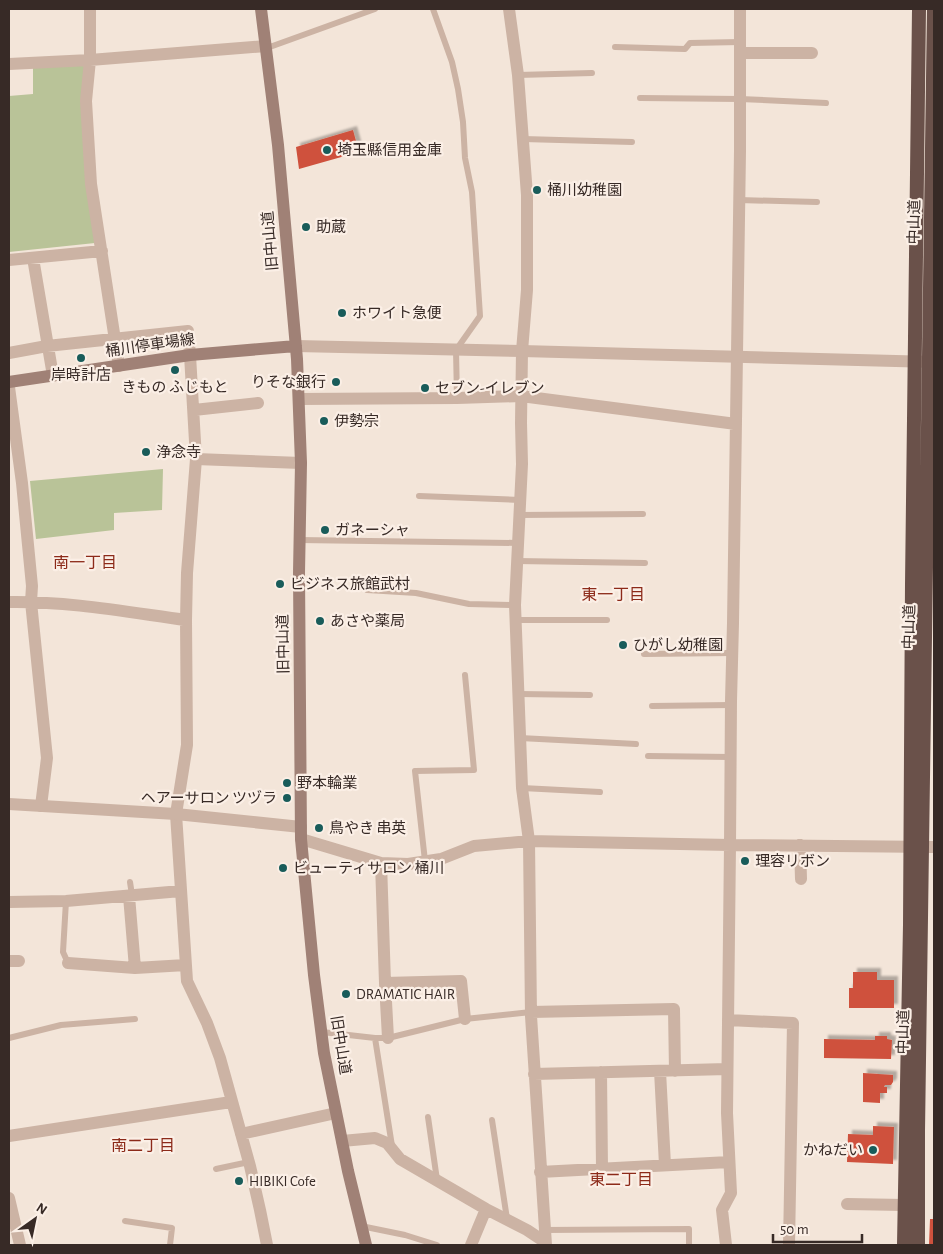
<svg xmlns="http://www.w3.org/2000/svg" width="943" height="1254" font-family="'Alegreya Sans','Noto Sans JP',sans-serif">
	<defs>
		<filter id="shadow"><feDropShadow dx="4" dy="-4" stdDeviation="1" flood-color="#0004"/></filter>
	</defs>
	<rect width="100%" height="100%" fill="#f3e5d9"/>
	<path fill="#b9c398" d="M86,65L95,243L9,252V96L33,94V66Z
		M163,469L162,510L114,513V530L36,539L30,481Z"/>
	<path fill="#cf513c" filter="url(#shadow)" d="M353,130L359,152L299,169L296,147Z
		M853,972H877V980H894V1008H849V988H853Z
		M875,1036H887V1039L892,1040L891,1059L824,1058V1039L875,1040Z
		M863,1073L893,1075V1082L891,1085H885L884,1087H887V1093H880V1103L863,1102Z
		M873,1126L894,1127L893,1164L847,1162L848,1134L873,1135Z
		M930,1219H934V1245H929Z"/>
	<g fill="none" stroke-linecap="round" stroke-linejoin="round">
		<path stroke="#ccb3a4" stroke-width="6" d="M433,9L452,62L458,89L463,122L465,158L472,192L480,316L456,350L457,398
			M615,47L685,49L690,43L740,42
			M267,48L375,9
			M518,75L592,73
			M640,98L740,99L826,103
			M523,139L632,142
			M739,200L817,202
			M419,496L520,500
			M520,515L643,514
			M299,540L518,543
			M517,561L645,563
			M367,590L416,593L469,604L515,605
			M516,620H607
			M644,654L732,653
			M519,694L590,695
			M652,706L731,705
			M520,738L636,744
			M648,756L731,757
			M522,788L600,792
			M425,861L415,771L474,770L465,675
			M130,882L132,895
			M66,901L63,952L68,963
			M322,1032L375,1038H388L465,1019L531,1012
			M9,1038L61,1025L135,1019
			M375,1038L392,1146
			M428,1117L437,1180
			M492,1120L507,1219
			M216,1169L249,1162
			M125,1221L172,1228L170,1245
			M361,1226L405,1235L437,1245
			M544,1230L689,1229V1245"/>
		<path stroke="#ccb3a4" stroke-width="12" d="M90,9V60L86,101L91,184L119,366
			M509,9L518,75L527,195V290L522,351L521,423L522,464L515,605L522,788L529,841L531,1016L546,1245
			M740,53H812
			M9,64L90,60L266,46
			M33,258L53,376
			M9,260L102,251
			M9,353L47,346L188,331L190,355L196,459L187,573L186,620L187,745L176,814L187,981L207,1023L220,1058L250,1166L260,1210L267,1245
			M9,387L22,483L32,586L31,602L47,758L41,806
			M299,399L457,398L521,396L736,424
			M194,410L258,403
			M196,459L301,463
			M9,602C68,601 127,612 186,620
			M301,839L381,863L408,864L441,859L474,846L529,841L730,845L934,847
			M800,845L801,879
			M381,863L385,983L388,1038
			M129,896L135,968
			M9,902L66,901L181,891
			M9,961H19
			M68,963L135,968L186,965
			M385,983L461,981L465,1019
			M531,1012L674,1009L675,1071
			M728,1020L793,1023L789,1245
			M660,1071L665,1165
			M601,1072L602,1169
			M534,1074L727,1069
			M241,1134L336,1113
			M9,1136L231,1102
			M342,1141L375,1138L387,1143L400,1159L486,1209L527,1230L545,1242
			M540,1172L729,1162
			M9,1198L20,1245
			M847,1204L904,1205
			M471,1245L486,1209
			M726,1245L722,1210L731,1193L727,1113L730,845L731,701L733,623L740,151V9"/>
		<path stroke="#ccb3a4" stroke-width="12" d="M296,346L522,351L934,362
			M9,804L176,814L301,827"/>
		<path stroke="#a08176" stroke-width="12" d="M261,9L278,145L297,359L301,463L299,573L301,839L314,975L324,1053L348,1171L366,1245
			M9,382L190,355L296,346"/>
		<path stroke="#6a514a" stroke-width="14" d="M904,1245L910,925L912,584L919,9
			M918,1245V1131L922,847L934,9"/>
	</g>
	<g fill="#195c5a" stroke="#fbefe6" stroke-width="2">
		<circle cx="327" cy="150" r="5"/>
		<circle cx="537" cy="190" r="5"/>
		<circle cx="306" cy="227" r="5"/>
		<circle cx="342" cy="313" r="5"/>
		<circle cx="81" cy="358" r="5"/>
		<circle cx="175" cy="370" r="5"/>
		<circle cx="336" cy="382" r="5"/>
		<circle cx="425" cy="388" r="5"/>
		<circle cx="324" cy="421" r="5"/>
		<circle cx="146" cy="452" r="5"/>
		<circle cx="325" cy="530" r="5"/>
		<circle cx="280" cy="584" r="5"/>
		<circle cx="320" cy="621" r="5"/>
		<circle cx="623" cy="645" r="5"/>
		<circle cx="287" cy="783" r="5"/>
		<circle cx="287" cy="798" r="5"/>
		<circle cx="319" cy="828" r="5"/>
		<circle cx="745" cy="861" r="5"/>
		<circle cx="283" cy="868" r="5"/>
		<circle cx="346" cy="994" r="5"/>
		<circle cx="873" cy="1150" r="5"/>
		<circle cx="239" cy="1181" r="5"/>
	</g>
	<g text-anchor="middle" stroke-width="4.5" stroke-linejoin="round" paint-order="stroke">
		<g font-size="15" fill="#372a26" stroke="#fbefe6" text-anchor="start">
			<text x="337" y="155">埼玉縣信用金庫</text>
			<text x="547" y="195">桶川幼稚園</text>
			<text x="316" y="232">助蔵</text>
			<text x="352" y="318">ホワイト急便</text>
			<text x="81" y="380" text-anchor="middle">岸時計店</text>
			<text x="326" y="387" text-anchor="end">りそな銀行</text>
			<text x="175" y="392" text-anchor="middle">きもの ふじもと</text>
			<text x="435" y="393">セブン-イレブン</text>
			<text x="334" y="426">伊勢宗</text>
			<text x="156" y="457">浄念寺</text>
			<text x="335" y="535">ガネーシャ</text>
			<text x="290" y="589">ビジネス旅館武村</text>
			<text x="330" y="626">あさや薬局</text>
			<text x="633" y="650">ひがし幼稚園</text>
			<text x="297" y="788">野本輪業</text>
			<text x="277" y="803" text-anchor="end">ヘアーサロン ツヅラ</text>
			<text x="329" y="833">鳥やき 串英</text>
			<text x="755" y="866">理容リボン</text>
			<text x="293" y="873">ビューティサロン 桶川</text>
			<text x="356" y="999">DRAMATIC HAIR</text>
			<text x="863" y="1155" text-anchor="end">かねだい</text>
			<text x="249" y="1186">HIBIKI Cofe</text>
		</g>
		<g font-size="15" fill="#372a26" stroke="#fbefe6">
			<text transform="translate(914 222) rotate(-89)" y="5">中山道</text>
			<text transform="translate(270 241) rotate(-95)" y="5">旧中山道</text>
			<text transform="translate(150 345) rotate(-8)" y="5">桶川停車場線</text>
			<text transform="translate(909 627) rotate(-89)" y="5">中山道</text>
			<text transform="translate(283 644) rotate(-91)" y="5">旧中山道</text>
			<text transform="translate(903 1032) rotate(-89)" y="5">中山道</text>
			<text transform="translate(341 1045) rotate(81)" y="5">旧中山道</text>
		</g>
		<g font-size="16" fill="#8c2a19" stroke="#fbefe6">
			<text x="85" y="568">南一丁目</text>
			<text x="613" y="600">東一丁目</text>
			<text x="143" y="1151">南二丁目</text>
			<text x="621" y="1185">東二丁目</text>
		</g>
	</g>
	<rect width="943" height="1254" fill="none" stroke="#372a26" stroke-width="20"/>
	<g transform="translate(35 1219) rotate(33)" stroke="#fbefe6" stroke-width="4" paint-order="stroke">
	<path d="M0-4L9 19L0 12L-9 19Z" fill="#372a26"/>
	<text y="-8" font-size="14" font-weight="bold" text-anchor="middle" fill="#372a26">N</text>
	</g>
	<path d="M773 1234v8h89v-8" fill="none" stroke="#372a26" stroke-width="2.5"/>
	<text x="780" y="1234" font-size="15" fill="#372a26" stroke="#fbefe6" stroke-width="4" paint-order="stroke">50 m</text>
</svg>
